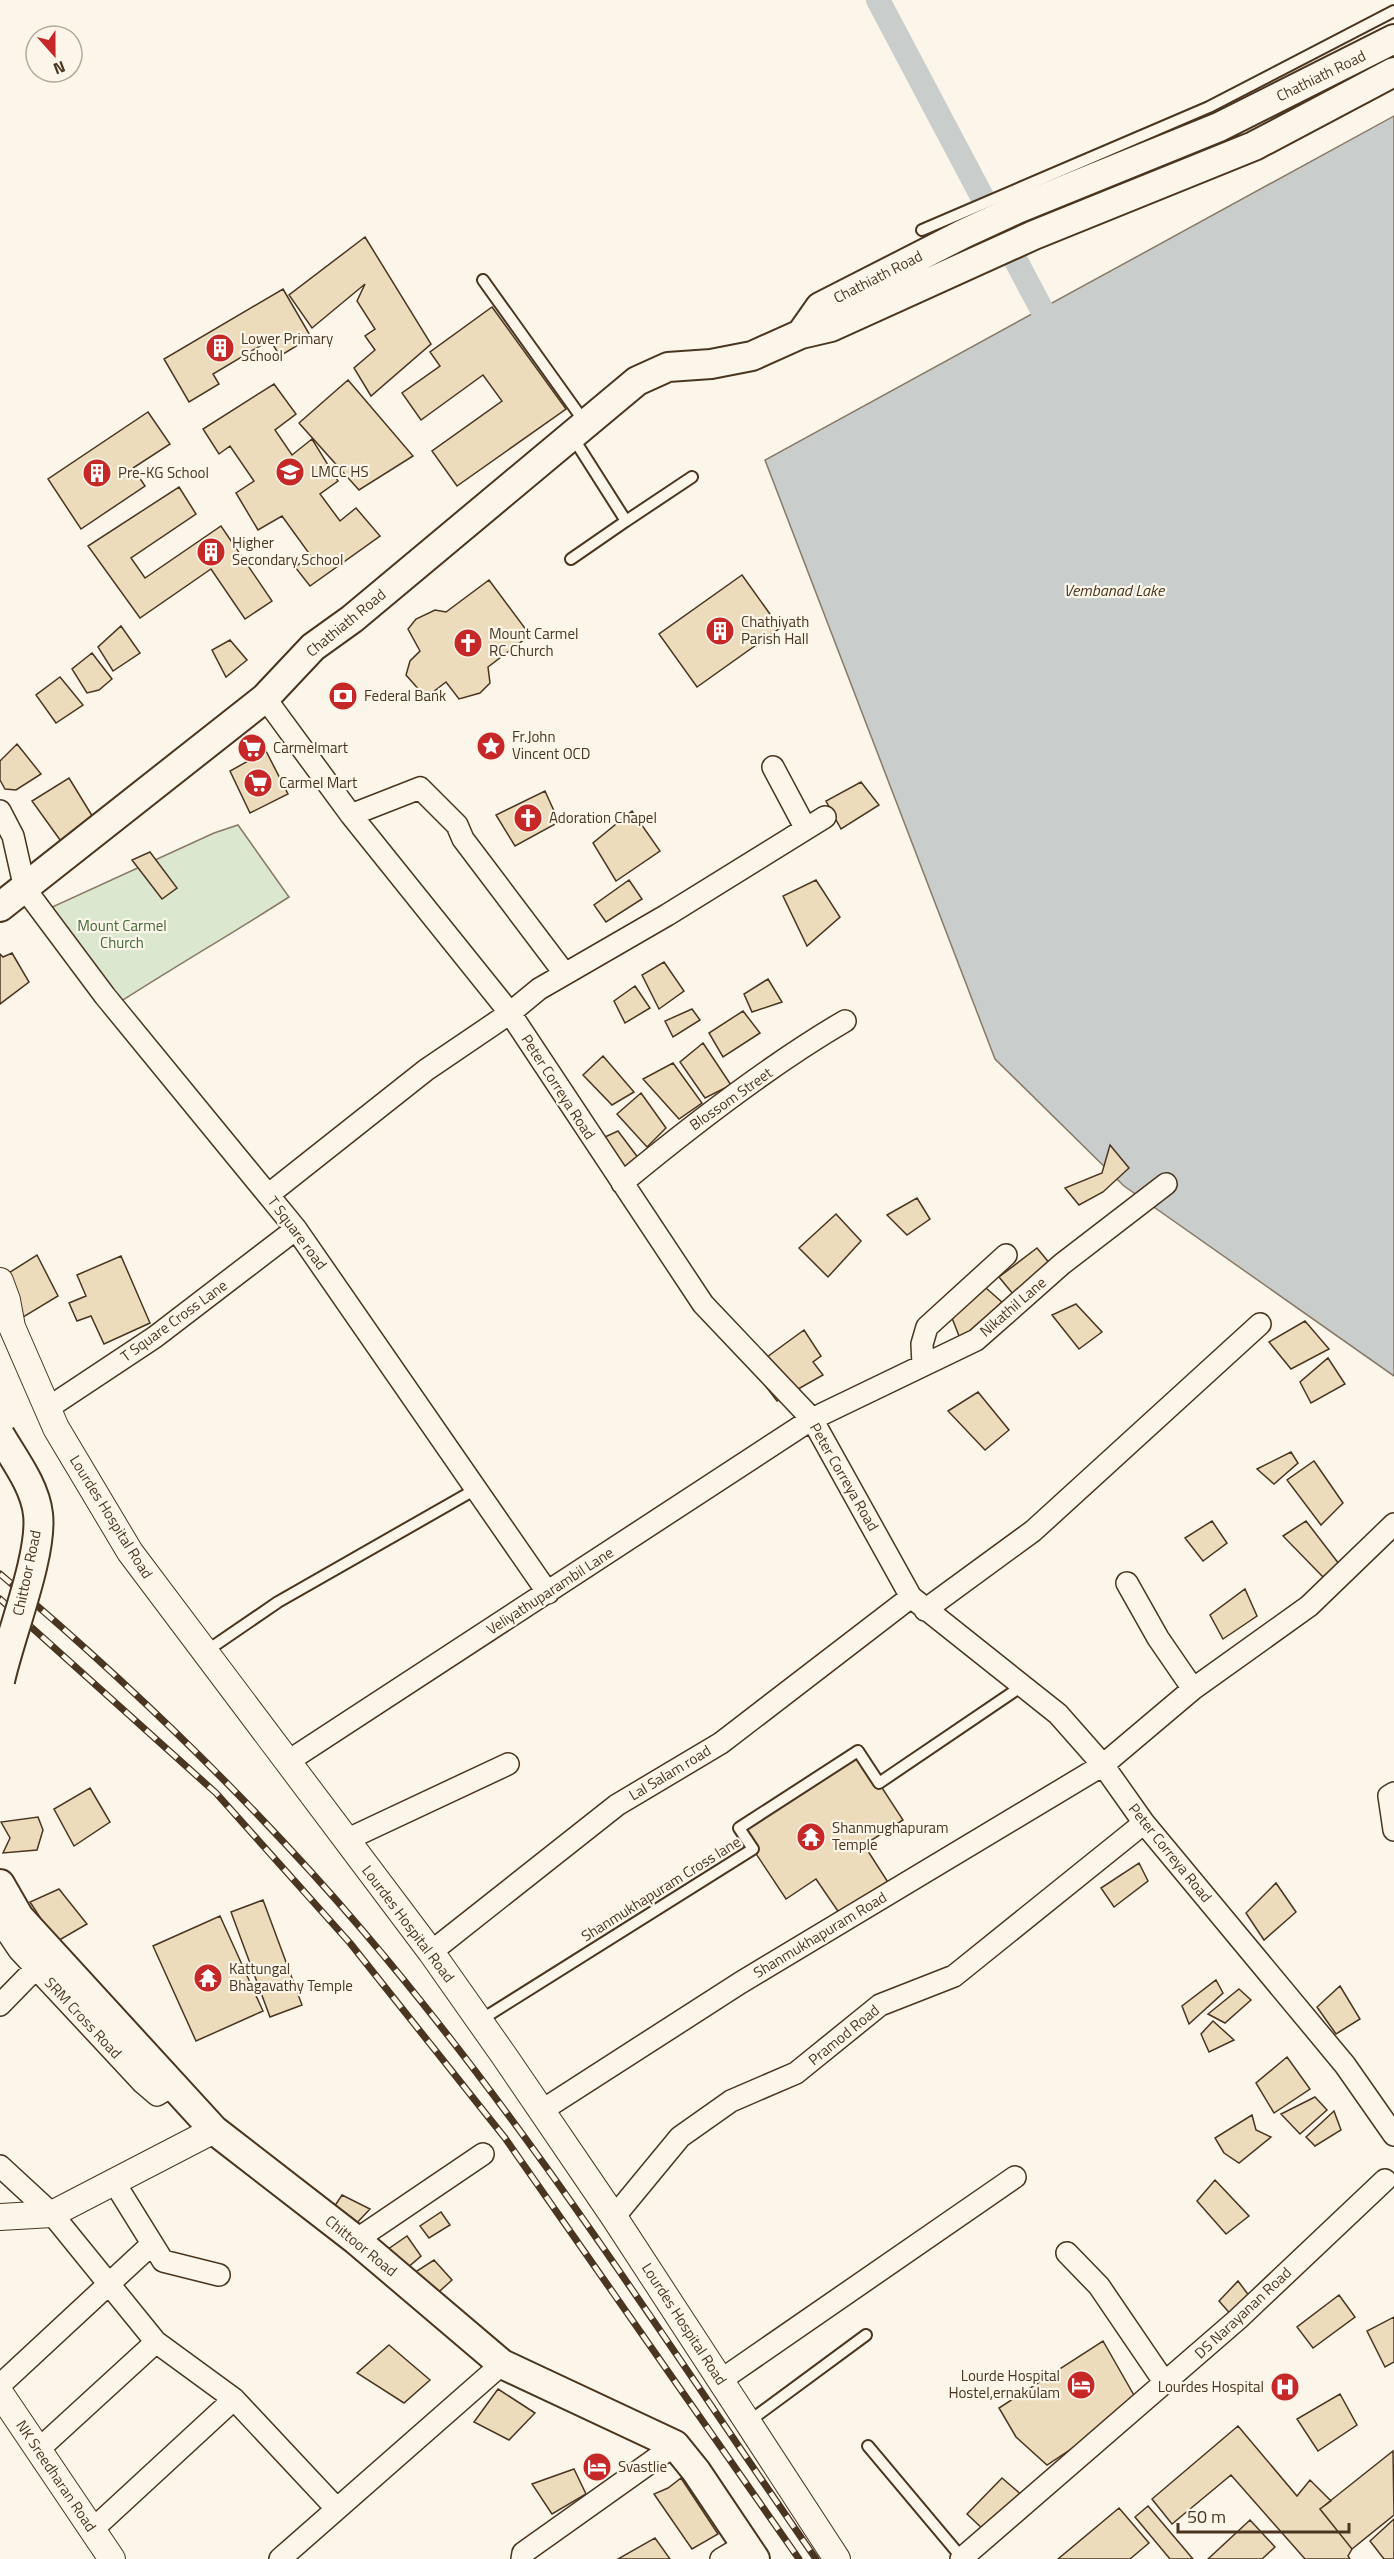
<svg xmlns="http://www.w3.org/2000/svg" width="1394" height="2559" font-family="'Titillium Web',sans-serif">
	<rect width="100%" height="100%" fill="#fbf6e9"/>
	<path fill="#dce7d0" stroke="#887966" stroke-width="1.5" d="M238,825L289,897C230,935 169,970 109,1009L37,914L214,833Z"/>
	<path fill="#c9cecd" stroke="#887966" stroke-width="1.5" d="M1394,116V1376L1124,1186L995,1059L765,460Z"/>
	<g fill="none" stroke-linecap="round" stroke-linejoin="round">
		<path stroke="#c9cecd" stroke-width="24" d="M878,0L1041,308"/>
	</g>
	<path fill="#ecdcbc" stroke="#4a3520" stroke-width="1.5" d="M365,237L431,344L371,396L354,368L375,350L365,336L375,329L357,301L365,284L312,328L289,295Z
		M283,289L311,337L280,356L270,340L213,374L219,384L189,402L164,359Z
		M492,307L566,409L457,486L432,451L502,401L483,375L421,420L402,393L440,366L430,352Z
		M348,380L413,456L359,490L299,423Z
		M274,384L296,414L275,430L292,455L312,439L338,481L320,494L340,521L356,508L380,536L310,586L295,567L311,556L282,516L258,530L236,493L254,481L230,446L219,454L203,429Z
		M148,412L170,444L133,468L145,486L81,529L48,479Z
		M179,487L196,514L131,558L145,578L221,526L272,601L245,619L211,569L140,618L88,546Z
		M742,575L780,628L697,687L659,634Z
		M489,580L530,635L488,667L490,683L480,693L459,699L446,682L433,692H421L406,675L410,661L420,651L408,629L416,619L435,610L446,612Z
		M121,626L140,653L113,671L98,647Z
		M230,640L247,660L226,677L212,650Z
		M92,653L112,679L99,690L87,693L72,669Z
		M60,677L83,705L56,723L36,695Z
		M17,744L41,774L16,790L5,789L0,780V761Z
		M266,751L288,794L250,813L230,771Z
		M69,778L99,827L63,844L32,801Z
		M861,782L879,805L841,829L826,801Z
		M545,791L559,822L515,846L496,815Z
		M632,811L660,851L616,881L593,843Z
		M150,852L177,888L162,899L132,860Z
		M629,880L642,899L606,922L594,905Z
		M816,880L840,917L807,946L783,896Z
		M12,953L29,982L0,1004V954L3,957Z
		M664,962L684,991L659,1009L642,975Z
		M768,979L782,1002L752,1012L744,994Z
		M635,986L650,1008L625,1023L614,1001Z
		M692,1009L700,1020L673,1037L665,1021Z
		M743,1011L760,1033L723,1057L709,1033Z
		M703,1043L731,1085L705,1098L680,1062Z
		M603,1056L634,1092L612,1105L583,1075Z
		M673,1063L702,1103L679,1119L643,1079Z
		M641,1093L666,1128L647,1147L617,1114Z
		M618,1131L639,1159L620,1177L594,1142Z
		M1110,1145L1129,1168L1103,1192L1079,1205L1065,1188L1102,1173Z
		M917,1198L930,1219L907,1235L887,1215Z
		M836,1214L861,1241L828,1277L799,1248Z
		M1037,1248L1051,1265L1013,1294L999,1277Z
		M37,1255L58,1296L20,1319L4,1276Z
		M121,1256L150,1323L104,1344L91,1316L77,1321L69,1303L86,1296L77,1275Z
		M986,1288L1003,1303L961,1341L952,1318Z
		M1076,1304L1102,1332L1079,1349L1052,1315Z
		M1305,1321L1329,1349L1291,1369L1269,1342Z
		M804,1330L821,1356L813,1362L823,1375L777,1401L752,1368Z
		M1328,1358L1345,1384L1311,1403L1300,1382Z
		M978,1392L1009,1430L985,1450L948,1411Z
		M1291,1452L1298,1463L1274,1484L1257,1469Z
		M1314,1461L1343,1503L1321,1525L1287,1480Z
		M1212,1521L1227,1543L1203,1561L1185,1538Z
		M1306,1521L1339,1564L1323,1577L1283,1536Z
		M1245,1589L1257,1616L1223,1639L1210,1615Z
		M858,1751L903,1820L864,1845L893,1890L844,1920L816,1879L786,1899L739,1828Z
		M90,1788L110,1822L74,1846L54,1809Z
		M38,1817L43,1830L37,1850L3,1853L10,1838L1,1822Z
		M1139,1863L1148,1881L1114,1907L1101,1888Z
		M1276,1883L1296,1912L1264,1940L1246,1913Z
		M59,1889L87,1924L56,1942L30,1902Z
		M263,1900L302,2005L270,2017L231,1912Z
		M220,1916L263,2011L196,2041L153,1946Z
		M1216,1980L1223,1993L1189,2024L1182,2006Z
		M1340,1986L1360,2019L1336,2034L1317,2007Z
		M1239,1989L1251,2000L1225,2023L1208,2014Z
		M1213,2021L1234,2040L1209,2052L1201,2034Z
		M1287,2057L1310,2089L1274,2113L1256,2083Z
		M1315,2097L1327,2110L1300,2134L1281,2114Z
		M1334,2111L1341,2130L1315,2146L1306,2137Z
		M1252,2115L1256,2130L1271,2137L1239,2163L1224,2153L1215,2138Z
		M1215,2180L1249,2216L1226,2234L1197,2201Z
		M342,2195L370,2209L352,2228L330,2213Z
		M441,2212L450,2225L429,2238L420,2226Z
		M407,2236L421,2256L392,2281L368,2263Z
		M434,2260L452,2280L431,2299L406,2278Z
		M1238,2281L1253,2301L1234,2318L1219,2301Z
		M1339,2295L1355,2317L1313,2348L1297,2327Z
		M1394,2317V2362L1385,2367L1367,2331Z
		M1103,2341L1139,2404L1047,2465L1016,2437L999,2408Z
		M389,2345L430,2380L404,2403L357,2373Z
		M498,2389L535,2413L509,2440L474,2422Z
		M1340,2394L1357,2425L1318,2451L1297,2419Z
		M1238,2426L1297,2496L1310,2480L1331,2501L1320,2509L1352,2549L1348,2556L1350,2559H1305L1231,2475L1172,2524L1152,2499Z
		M1393,2451L1394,2515L1352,2549L1320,2509Z
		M574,2469L586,2494L552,2514L532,2484Z
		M681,2478L718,2534L692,2549L654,2494L668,2488Z
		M1002,2478L1024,2497L986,2532L967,2514Z
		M1148,2506L1193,2559H1170L1135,2517Z
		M1119,2508L1149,2543L1130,2559H1058Z
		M1394,2519V2559H1384L1370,2541Z
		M1250,2520L1275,2547L1262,2559H1208Z
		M655,2538L670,2559H618Z"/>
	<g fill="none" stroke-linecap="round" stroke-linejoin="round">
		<g stroke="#4a3520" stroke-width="14">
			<path id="service" d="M922,230L1209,107L1394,11
				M483,280L586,424
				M626,521L692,477
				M571,559L626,521L572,436
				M205,1652L278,1602L476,1489
				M479,2021L753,1849L739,1828L858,1751L879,1783L1022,1686
				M748,2422L866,2335
				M868,2446L962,2558"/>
		</g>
		<g stroke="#4a3520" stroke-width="24">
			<path id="minor" d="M265,698L351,815L510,1013L703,1304L812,1419L911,1597L1058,1714L1103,1765L1144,1823L1345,2065L1394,2135
				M773,767L806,829
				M0,811L13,836L25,889L105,996L296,1229L548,1593
				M565,974L667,915L825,817
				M622,1183C691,1126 768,1066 845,1021
				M268,1195L426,1070L510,1013L539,989L565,974L463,839L457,825L420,788L351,815
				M923,1365L922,1344L927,1327L1006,1255
				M48,1408L155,1337L296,1229
				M1127,1583L1158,1638L1193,1689
				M925,1610L1033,1531L1260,1324
				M287,1762L812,1419L976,1340L1062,1264L1166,1184
				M1394,1793L1389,1796L1394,1830
				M346,1840L508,1764
				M0,1922L19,1950L143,2083L157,2095L174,2085
				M431,1952L617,1805L721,1743L911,1597
				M0,2005L36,1968
				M541,2111L740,1983L1103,1765L1193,1689L1309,1606L1394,1524
				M0,2166L52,2214L156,2342L234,2399L336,2508
				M114,2182L163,2261L219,2275
				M614,2217L680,2137L731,2101L796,2073L880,2005L954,1976L1144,1823
				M356,2240L483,2154
				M1067,2253L1099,2286L1165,2383
				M721,2380L1015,2177
				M0,2385L152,2244
				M38,2450L156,2342
				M92,2530L234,2399
				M280,2559L502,2364
				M522,2559L523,2553L675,2445
				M721,2559L745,2545
				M961,2559L1238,2319L1385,2180"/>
		</g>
		<g stroke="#4a3520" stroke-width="28">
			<path id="tertiary" d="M0,1281L7,1300L12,1327L56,1428L130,1552L431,1952L505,2057L614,2217L837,2559
				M0,2217L52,2214L214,2130
				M0,2393L112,2559"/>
		</g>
		<g stroke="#4a3520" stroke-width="32">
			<path id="secondary" d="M801,334L820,307L963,234L1017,209L1219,127L1394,39
				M0,907L265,698L313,647L352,619L637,381L668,367L711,364L752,356L801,334L831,327L1034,235L1254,146L1394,72
				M0,1884L19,1917L214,2130L356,2240L502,2364L675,2445L696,2471L755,2559"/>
		</g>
		<use href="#service" stroke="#fbf6e9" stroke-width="10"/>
		<use href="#minor" stroke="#fbf6e9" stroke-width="21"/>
		<use href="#tertiary" stroke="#fbf6e9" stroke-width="26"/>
		<use href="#secondary" stroke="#fbf6e9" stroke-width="28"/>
		<g stroke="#4a3520" stroke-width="7">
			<path id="rail" d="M0,1574C130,1684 253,1802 363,1931C531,2128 669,2347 816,2559
				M0,1599L216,1793L350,1943L505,2138L799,2559"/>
		</g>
		<use href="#rail" stroke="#fbf6e9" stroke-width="4.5" stroke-dasharray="14" stroke-linecap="butt"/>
		<g stroke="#4a3520" stroke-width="32" stroke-linecap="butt">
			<path id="secondary-bridge" d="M0,1435C14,1459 35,1486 38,1514C43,1555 9,1638 0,1681"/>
		</g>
		<use href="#secondary-bridge" stroke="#fbf6e9" stroke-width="28"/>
	</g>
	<defs>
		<g id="building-disc" transform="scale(1.5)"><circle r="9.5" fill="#c62828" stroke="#fbf6e9"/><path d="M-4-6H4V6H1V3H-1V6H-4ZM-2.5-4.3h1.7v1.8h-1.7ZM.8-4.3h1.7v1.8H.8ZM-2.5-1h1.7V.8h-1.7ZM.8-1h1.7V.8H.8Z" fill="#fff"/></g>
		<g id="school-disc" transform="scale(1.5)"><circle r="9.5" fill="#c62828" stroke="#fbf6e9"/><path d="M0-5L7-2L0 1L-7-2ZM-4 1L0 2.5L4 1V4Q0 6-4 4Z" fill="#fff"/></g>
		<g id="church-disc" transform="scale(1.5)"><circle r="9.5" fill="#c62828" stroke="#fbf6e9"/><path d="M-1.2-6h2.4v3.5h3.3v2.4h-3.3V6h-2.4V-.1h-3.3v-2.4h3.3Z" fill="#fff"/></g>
		<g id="bank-disc" transform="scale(1.5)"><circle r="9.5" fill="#c62828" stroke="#fbf6e9"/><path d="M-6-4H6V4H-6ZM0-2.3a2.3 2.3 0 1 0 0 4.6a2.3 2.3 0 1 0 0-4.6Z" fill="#fff"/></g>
		<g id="sight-disc" transform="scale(1.5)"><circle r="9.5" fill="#c62828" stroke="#fbf6e9"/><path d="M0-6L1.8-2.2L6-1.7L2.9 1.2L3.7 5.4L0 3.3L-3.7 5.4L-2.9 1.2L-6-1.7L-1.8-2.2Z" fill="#fff"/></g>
		<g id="supermarket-disc" transform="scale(1.5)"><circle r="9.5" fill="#c62828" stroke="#fbf6e9"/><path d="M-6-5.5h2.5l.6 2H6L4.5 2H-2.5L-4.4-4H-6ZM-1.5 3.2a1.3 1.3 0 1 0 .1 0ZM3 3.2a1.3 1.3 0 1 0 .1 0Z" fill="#fff"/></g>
		<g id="temple-disc" transform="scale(1.5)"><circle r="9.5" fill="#c62828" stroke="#fbf6e9"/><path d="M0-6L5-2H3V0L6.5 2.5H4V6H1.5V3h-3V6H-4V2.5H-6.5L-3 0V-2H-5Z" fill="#fff"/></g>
		<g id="hotel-disc" transform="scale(1.5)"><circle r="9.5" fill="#c62828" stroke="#fbf6e9"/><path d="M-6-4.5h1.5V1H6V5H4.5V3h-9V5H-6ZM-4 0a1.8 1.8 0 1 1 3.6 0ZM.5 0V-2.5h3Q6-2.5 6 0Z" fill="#fff"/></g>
		<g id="hospital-disc" transform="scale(1.5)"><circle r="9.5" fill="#c62828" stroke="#fbf6e9"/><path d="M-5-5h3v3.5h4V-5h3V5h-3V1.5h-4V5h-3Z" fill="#fff"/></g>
	</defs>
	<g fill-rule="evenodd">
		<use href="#building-disc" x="220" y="348"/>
		<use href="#school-disc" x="290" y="472"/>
		<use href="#building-disc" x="97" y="473"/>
		<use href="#building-disc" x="211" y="552"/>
		<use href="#building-disc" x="720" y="631"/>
		<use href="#church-disc" x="468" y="643"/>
		<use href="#bank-disc" x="343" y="696"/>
		<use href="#sight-disc" x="491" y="746"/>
		<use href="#supermarket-disc" x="252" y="748"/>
		<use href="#supermarket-disc" x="258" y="783"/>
		<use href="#church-disc" x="528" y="818"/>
		<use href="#temple-disc" x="811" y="1837"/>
		<use href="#temple-disc" x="208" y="1978"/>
		<use href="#hotel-disc" x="1081" y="2385"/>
		<use href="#hospital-disc" x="1285" y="2387"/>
		<use href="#hotel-disc" x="597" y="2467"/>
	</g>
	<g text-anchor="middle" stroke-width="4.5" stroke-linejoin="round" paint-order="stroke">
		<g font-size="15" fill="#4a3520" stroke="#fbf6e9">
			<text transform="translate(1321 76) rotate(-26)" y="5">Chathiath Road</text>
			<text transform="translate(878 277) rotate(-27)" y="5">Chathiath Road</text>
			<text transform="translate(346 623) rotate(-39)" y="5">Chathiath Road</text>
			<text transform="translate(558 1087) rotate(57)" y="5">Peter Correya Road</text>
			<text transform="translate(731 1099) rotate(-35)" y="5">Blossom Street</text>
			<text transform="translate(297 1233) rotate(53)" y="5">T Square road</text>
			<text transform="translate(1013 1307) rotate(-41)" y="5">Nikathil Lane</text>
			<text transform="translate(174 1321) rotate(-36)" y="5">T Square Cross Lane</text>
			<text transform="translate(844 1477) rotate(60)" y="5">Peter Correya Road</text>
			<text transform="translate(111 1517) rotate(58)" y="5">Lourdes Hospital Road</text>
			<text transform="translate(27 1573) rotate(-78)" y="5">Chittoor Road</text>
			<text transform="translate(550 1591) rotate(-33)" y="5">Veliyathuparambil Lane</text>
			<text transform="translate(670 1773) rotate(-31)" y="5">Lal Salam road</text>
			<text transform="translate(1170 1853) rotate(51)" y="5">Peter Correya Road</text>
			<text transform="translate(661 1889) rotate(-32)" y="5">Shanmukhapuram Cross lane</text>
			<text transform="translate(408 1924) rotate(53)" y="5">Lourdes Hospital Road</text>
			<text transform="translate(820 1935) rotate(-31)" y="5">Shanmukhapuram Road</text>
			<text transform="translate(83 2018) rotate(47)" y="5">SRM Cross Road</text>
			<text transform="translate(844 2035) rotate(-39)" y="5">Pramod Road</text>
			<text transform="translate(361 2246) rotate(39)" y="5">Chittoor Road</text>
			<text transform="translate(1243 2313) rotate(-43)" y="5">DS Narayanan Road</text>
			<text transform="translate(684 2324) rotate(57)" y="5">Lourdes Hospital Road</text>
			<text transform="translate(56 2476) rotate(56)" y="5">NK Sreedharan Road</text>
		</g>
		<g font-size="15" fill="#4a3520" stroke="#fbf6e9" text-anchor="start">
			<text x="241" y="344">Lower Primary<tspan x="241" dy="17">School</tspan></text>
			<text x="311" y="477">LMCC HS</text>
			<text x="118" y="478">Pre-KG School</text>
			<text x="232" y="548">Higher<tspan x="232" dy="17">Secondary School</tspan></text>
			<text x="741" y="627">Chathiyath<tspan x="741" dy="17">Parish Hall</tspan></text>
			<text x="489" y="639">Mount Carmel<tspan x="489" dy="17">RC Church</tspan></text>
			<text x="364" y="701">Federal Bank</text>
			<text x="512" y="742">Fr.John<tspan x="512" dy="17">Vincent OCD</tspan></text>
			<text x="273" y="753">Carmelmart</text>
			<text x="279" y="788">Carmel Mart</text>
			<text x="549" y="823">Adoration Chapel</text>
			<text x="832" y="1833">Shanmughapuram<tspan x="832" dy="17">Temple</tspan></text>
			<text x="229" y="1974">Kattungal<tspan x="229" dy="17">Bhagavathy Temple</tspan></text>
			<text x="1060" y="2381" text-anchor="end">Lourde Hospital<tspan x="1060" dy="17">Hostel,ernakulam</tspan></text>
			<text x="1264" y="2392" text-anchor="end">Lourdes Hospital</text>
			<text x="618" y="2472">Svastlie</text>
		</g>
		<g font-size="15" fill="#436837" stroke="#fbf6e9">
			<text x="122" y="931">Mount Carmel<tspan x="122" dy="17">Church</tspan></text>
		</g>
		<g font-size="16" font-style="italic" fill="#4a3520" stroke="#fbf6e9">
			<text x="1114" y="596">Vembanad Lake</text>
		</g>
	</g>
	<g transform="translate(54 54) rotate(159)"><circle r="28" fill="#fbf6e9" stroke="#b4a999" stroke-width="1.5"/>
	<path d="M0-4.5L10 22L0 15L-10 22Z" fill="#c62828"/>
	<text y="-9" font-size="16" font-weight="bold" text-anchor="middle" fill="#4a3520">N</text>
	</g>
	<path d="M1178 2523v9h171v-9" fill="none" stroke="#4a3520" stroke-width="3"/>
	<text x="1187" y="2523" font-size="18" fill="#4a3520" stroke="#fbf6e9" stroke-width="4.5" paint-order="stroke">50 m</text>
</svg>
